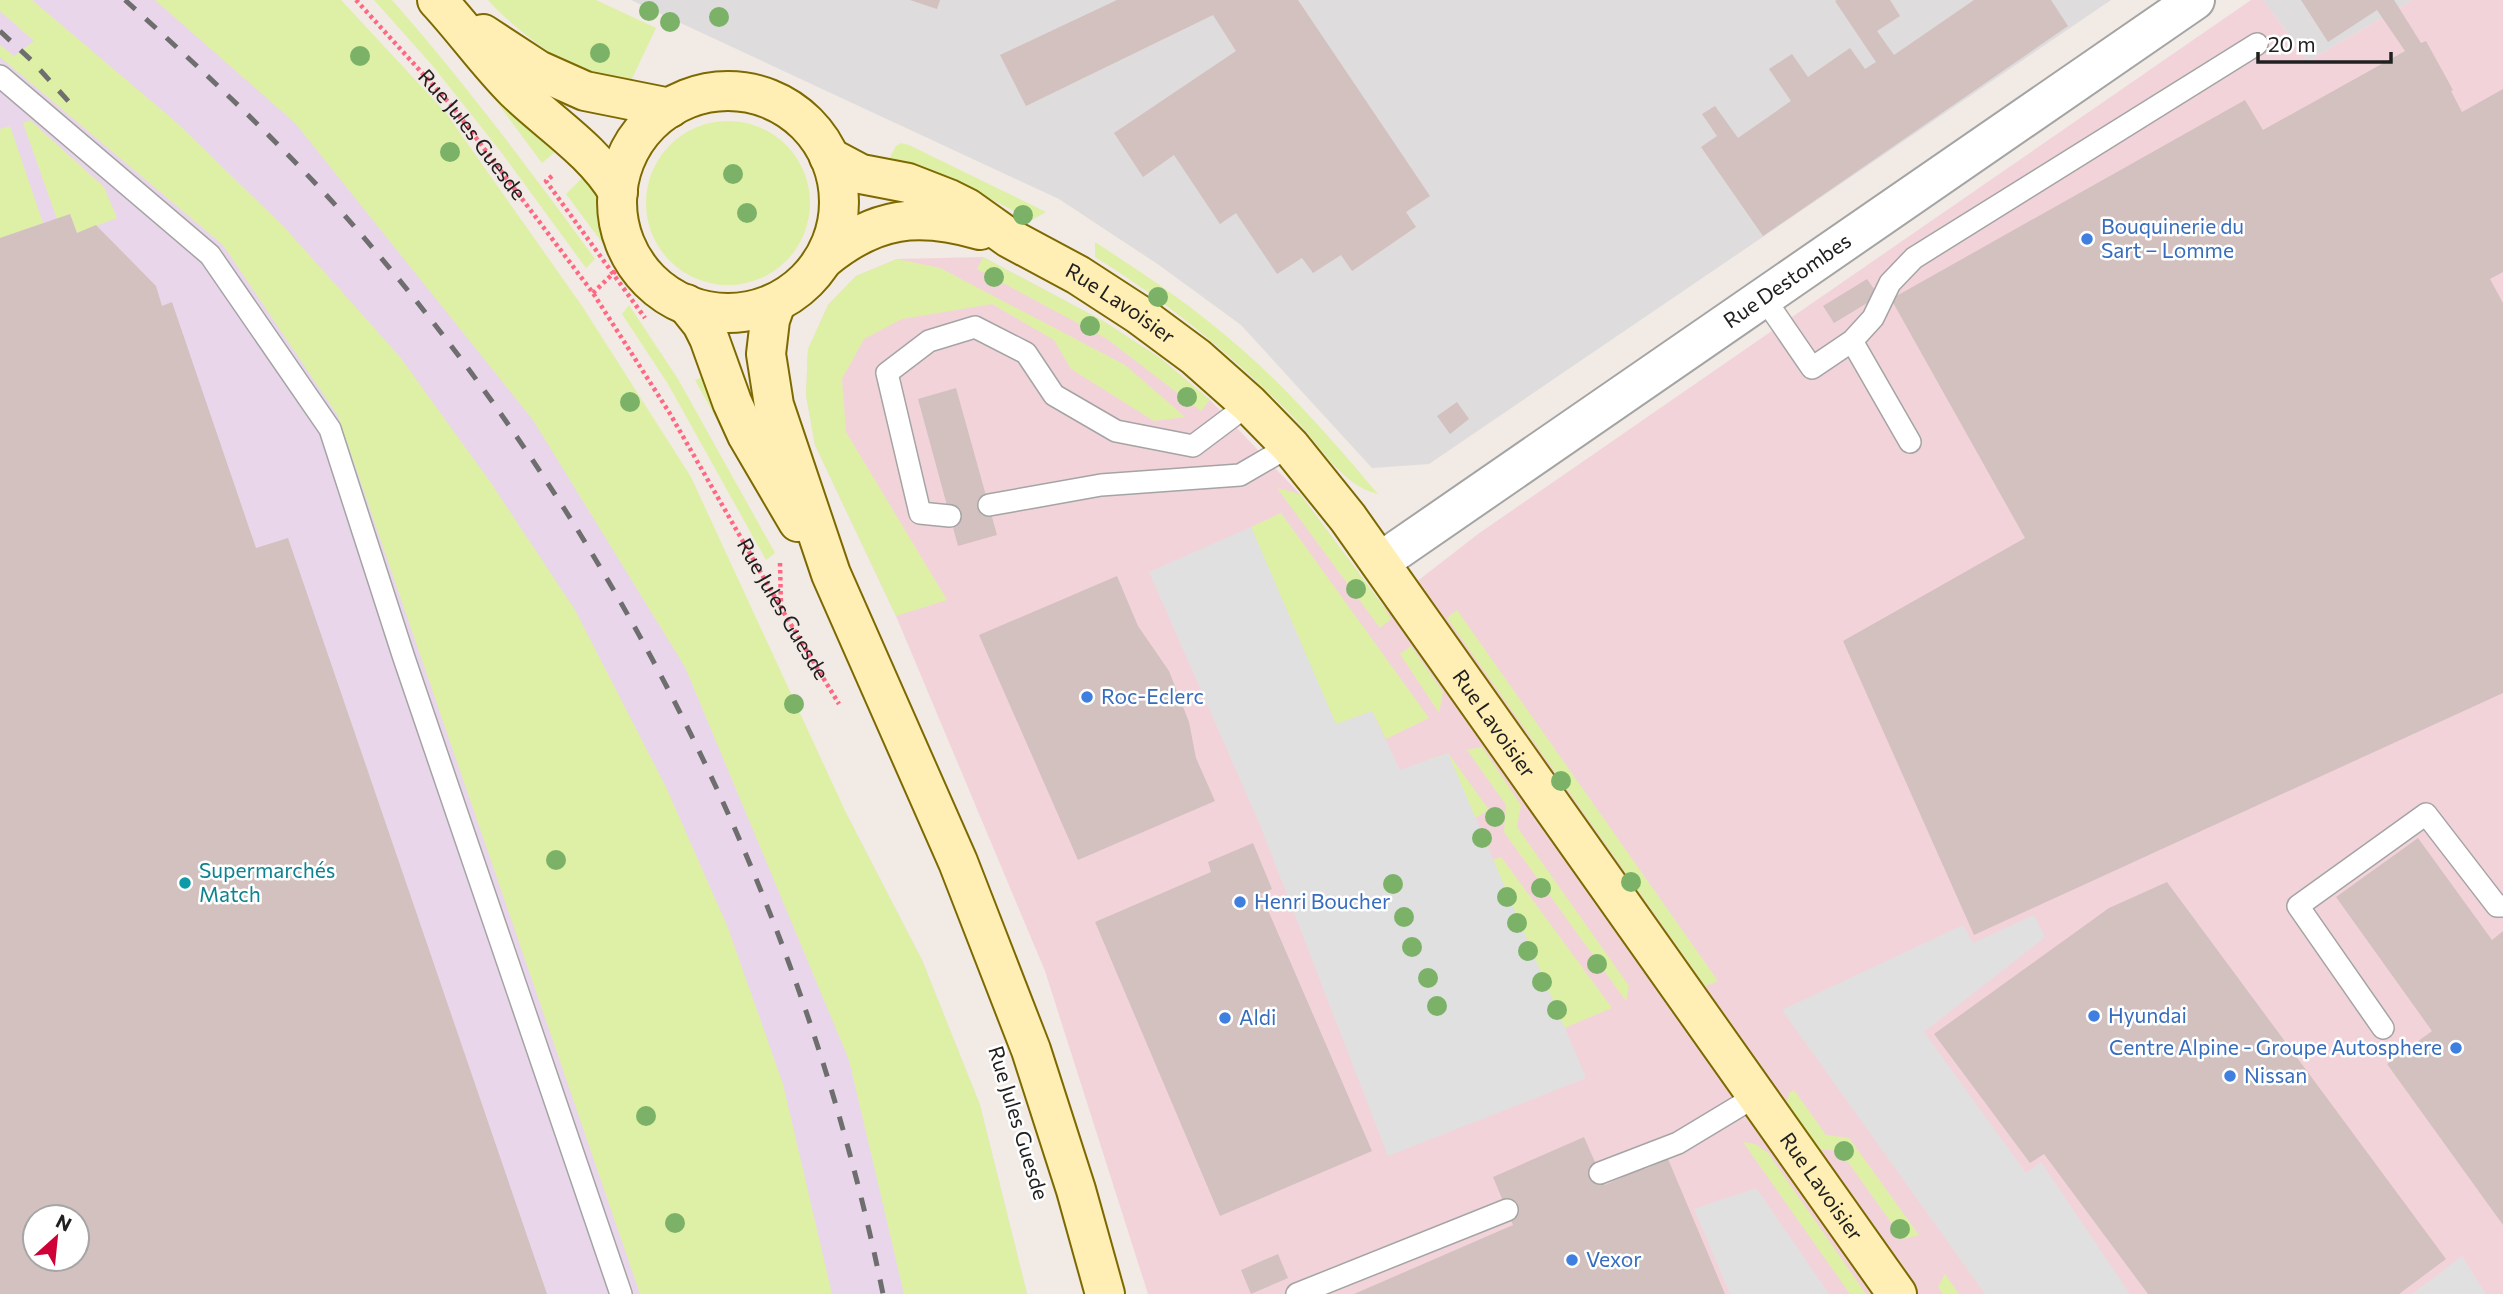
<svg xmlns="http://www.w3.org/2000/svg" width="2503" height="1294" font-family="Commissioner,sans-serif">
	<rect width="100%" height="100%" fill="#f1eae5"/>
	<path fill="#dedcdd" d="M631,0H2111L1429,464L1372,468L1241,325L1159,265L1059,199Z
		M2263,0H2413L2308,61Z"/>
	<path fill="#f3d3da" d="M2251,0H2263L2308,61L2413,0H2503V1294H1148L1045,971L896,616L815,445L806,395L808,350L828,305L856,276L897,259L983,257L1103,321L1160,358L1210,400L1300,494L1384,607L1478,534Z"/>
	<path fill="#e9d6eb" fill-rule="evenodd" d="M0,0H275L847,815L922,960L980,1105L1027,1294H0ZM35,1217H77V1259H35Z"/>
	<path fill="#def0a6" d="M0,0H32L176,122L286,229L400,357L491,483L575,610L666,787L728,928L783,1084L832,1294H640L338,416L223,245L0,57V45L14,56L34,41L0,11Z
		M155,0H341L446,113L582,306L691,477L847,815L922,960L980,1105L1027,1294H904L849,1060L685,667L533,420L295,123Z
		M374,0H392C465,83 530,170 595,259L586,268L501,152L432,65Z
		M488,0H596L656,28L629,85C621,83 611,83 603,80C566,69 513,28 488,0Z
		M476,74L561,147L542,163Z
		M30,120L104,187L117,218L77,233L70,214L57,219L23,123Z
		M646 203a82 82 0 1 1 164 0a82 82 0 1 1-164 0Z
		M10,126L43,223L0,238V129Z
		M901,143L909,145L1046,212L1032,220L971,189L886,165L896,146Z
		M588,172L597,190L604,245L566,194Z
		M1095,242C1144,274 1194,307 1238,346C1289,390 1334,442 1378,494C1342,486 1319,444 1295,419C1276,399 1254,379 1233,360C1190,322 1144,287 1095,257Z
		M983,257L1103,321L1160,358L1210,400L1201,411L1107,339L977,269Z
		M897,259L940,268L1125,365L1185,417L1154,421L1071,369L1054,340L992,304L902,319L864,339L842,379L846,432L947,600L896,616L815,445L806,395L808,349L828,305L856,276Z
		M629,305L678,379L775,553L766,560L668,384L622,314Z
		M708,375L761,499L695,380Z
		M1277,488L1300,494L1384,607L1391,619L1380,628Z
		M1281,513L1429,718L1386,739L1372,711L1336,725L1251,527Z
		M1457,610L1718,981L1705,986L1447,618Z
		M1411,646L1443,692L1439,713L1400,654Z
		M1482,747L1521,805L1517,827L1629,986L1626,1001L1504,832L1506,805L1467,750Z
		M1448,753L1489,810L1475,818L1465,795L1427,760Z
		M1501,857L1612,1008L1564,1028L1493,860Z
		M1794,1090L1826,1135L1849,1138L1919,1235L1903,1239L1840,1151L1820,1149L1787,1103L1789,1093Z
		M1743,1142L1755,1144L1768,1153L1866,1294H1850Z
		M1945,1274L1959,1294H1943L1938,1287Z"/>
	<path fill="#e0e0e0" d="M1251,527L1336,724L1372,711L1400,770L1448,753L1586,1078L1388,1156L1260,825L1149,572Z
		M2034,915L2045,937L1924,1032L2026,1173L2041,1162L2130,1294H1985L1782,1010L1963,925L1973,943Z
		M1756,1188L1829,1294H1730L1694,1209Z
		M2462,1256L2486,1294H2412Z"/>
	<path fill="#d2c1be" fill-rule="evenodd" d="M910,0H940L937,9Z
		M1117,0H1298L1430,196L1406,212L1416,227L1352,271L1341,255L1313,273L1302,258L1277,274L1236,213L1220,224L1174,155L1143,177L1114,133L1236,51L1213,15L1026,106L1000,55Z
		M1837,0H1890L1900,16L1877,31L1894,55L1974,0H2051L2068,26L1763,236L1701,147L1717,136L1702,114L1715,106L1738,138L1791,101L1769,69L1792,54L1808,77L1850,48L1865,69L1876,62L1835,1Z
		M2301,0H2394L2421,43L2426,41L2453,90L2451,91L2462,112L2503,89V272L2490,279L2503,303V693L1974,935L1843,641L2025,538L1891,299L2245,100L2263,130L2405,51L2377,10L2328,42Z
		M70,214L77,233L96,225L156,286L162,306L172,302L256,548L288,538L547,1294H0V238ZM35,1217H77V1259H35Z
		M1867,279L1879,296L1834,323L1823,306Z
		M956,388L997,535L958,546L918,399Z
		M1457,402L1469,419L1450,434L1437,416Z
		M1117,576L1138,626L1169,671L1189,722L1196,758L1215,801L1078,860L979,635Z
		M2418,838L2492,940L2503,931V1225L2387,1064L2432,1031L2336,897Z
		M1253,843L1272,889L1261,894L1372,1151L1220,1216L1095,922L1211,872L1208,862Z
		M2167,882L2446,1259L2399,1294H2148L2044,1154L2030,1163L1934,1034L2109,908Z
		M1584,1137L1605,1185L1623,1177L1622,1173L1642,1164L1645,1169L1668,1159L1725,1294H1354L1513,1225L1493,1177Z
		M1278,1254L1288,1278L1251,1294L1241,1270Z"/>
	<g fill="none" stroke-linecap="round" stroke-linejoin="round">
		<g stroke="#a4a4a4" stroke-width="24">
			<path id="lane" d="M0,76L210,255L330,429L404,658L621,1294
				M1764,298L1812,368L1852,341L1873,318L1890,283L1914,258L2257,44
				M1852,341L1910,442
				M989,505L1101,485L1240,475L1290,446
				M950,516L920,513L887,373L929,341L975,327L1026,353L1054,395L1116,431L1193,446L1249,404
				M2383,1028L2298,906L2426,814L2497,906H2503
				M1600,1173L1678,1143L1756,1096
				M1297,1294L1507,1210"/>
		</g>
		<g stroke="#a4a4a4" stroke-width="42">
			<g id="street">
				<path id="s2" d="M1380,562L2195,0"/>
			</g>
		</g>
		<g stroke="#7d6900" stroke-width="42">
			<g id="secondary">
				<path d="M437,0C464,29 487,62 515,90C550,124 593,150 618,192"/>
				<path d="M483,34L538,70L585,91L670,108"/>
				<circle cx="728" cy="202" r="111"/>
				<path id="s3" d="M829,157L861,174L908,183L949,199L967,208L1009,238L1078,275L1138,314L1196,357L1249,404L1290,446L1348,518L1897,1294"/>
				<path d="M824,259C875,217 918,212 980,230"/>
				<path d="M776,303L770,320L766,354L774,405L831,574L958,862L1031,1050L1076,1190L1105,1294"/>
				<path d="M686,304L702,324L709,338L732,402L747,435L798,522"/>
			</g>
		</g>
		<g stroke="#ff6882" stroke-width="4.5" stroke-dasharray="3.5 3.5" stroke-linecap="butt">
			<path id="s1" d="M356,0L452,106L593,293L669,412L781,608L839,704"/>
			<path d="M552,176L546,181L645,318"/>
			<path d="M593,293L631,256"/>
			<path d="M780,563L781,607"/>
		</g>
		<use href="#lane" stroke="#fff" stroke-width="21"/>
		<use href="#street" stroke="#fff" stroke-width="38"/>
		<use href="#secondary" stroke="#ffefb5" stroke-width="38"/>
		<path stroke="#6e6e6e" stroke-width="5" stroke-dasharray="14 14" stroke-linecap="butt" d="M125,0C199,67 272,135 339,209C609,514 802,895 883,1294
			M0,31L31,60L70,103"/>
	</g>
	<g fill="#7bb268">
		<circle cx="649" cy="11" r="10"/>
		<circle cx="719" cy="17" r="10"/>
		<circle cx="670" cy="22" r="10"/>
		<circle cx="600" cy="53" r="10"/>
		<circle cx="360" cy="56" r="10"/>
		<circle cx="450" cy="152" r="10"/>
		<circle cx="733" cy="174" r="10"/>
		<circle cx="747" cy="213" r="10"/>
		<circle cx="1023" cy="215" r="10"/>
		<circle cx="994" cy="277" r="10"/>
		<circle cx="1158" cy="297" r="10"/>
		<circle cx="1090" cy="326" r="10"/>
		<circle cx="1187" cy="397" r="10"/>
		<circle cx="630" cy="402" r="10"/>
		<circle cx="1356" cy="589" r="10"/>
		<circle cx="794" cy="704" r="10"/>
		<circle cx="1561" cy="781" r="10"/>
		<circle cx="1495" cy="817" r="10"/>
		<circle cx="1482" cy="838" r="10"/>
		<circle cx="556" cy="860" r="10"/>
		<circle cx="1631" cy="882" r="10"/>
		<circle cx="1393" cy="884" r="10"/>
		<circle cx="1541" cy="888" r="10"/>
		<circle cx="1507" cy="897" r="10"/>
		<circle cx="1404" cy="917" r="10"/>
		<circle cx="1517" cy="923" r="10"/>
		<circle cx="1412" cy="947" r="10"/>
		<circle cx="1528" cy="951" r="10"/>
		<circle cx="1597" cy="964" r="10"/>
		<circle cx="1428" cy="978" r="10"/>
		<circle cx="1542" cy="982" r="10"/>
		<circle cx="1437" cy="1006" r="10"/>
		<circle cx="1557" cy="1010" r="10"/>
		<circle cx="646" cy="1116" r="10"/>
		<circle cx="1844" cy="1151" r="10"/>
		<circle cx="675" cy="1223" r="10"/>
		<circle cx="1900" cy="1229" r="10"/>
	</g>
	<g fill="#3f7fe0" stroke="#fff" stroke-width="2.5">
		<circle cx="2087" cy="239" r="7"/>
		<circle cx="1087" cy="697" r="7"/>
		<circle cx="1240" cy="902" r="7"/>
		<circle cx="2094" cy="1016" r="7"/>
		<circle cx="1225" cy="1018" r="7"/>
		<circle cx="2456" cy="1048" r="7"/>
		<circle cx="2230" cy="1076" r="7"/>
		<circle cx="1572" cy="1260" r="7"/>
	</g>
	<circle fill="#0f9aa8" stroke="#fff" stroke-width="2.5" cx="185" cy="883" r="7"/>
	<g text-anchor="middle" stroke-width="5" stroke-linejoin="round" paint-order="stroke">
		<g font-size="21" fill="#202020" stroke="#fff">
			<text dy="7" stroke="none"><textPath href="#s1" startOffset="178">Rue Jules Guesde</textPath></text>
			<text dy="7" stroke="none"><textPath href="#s2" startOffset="495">Rue Destombes</textPath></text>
			<text dy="7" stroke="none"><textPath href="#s3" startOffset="329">Rue Lavoisier</textPath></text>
			<text dy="7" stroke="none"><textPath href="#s1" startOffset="746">Rue Jules Guesde</textPath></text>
			<text dy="7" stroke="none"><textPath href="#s3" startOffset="896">Rue Lavoisier</textPath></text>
			<text transform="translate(1018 1123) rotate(73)" y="7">Rue Jules Guesde</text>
			<text dy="7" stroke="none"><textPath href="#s3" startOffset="1463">Rue Lavoisier</textPath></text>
		</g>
		<g font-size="21" fill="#366cbe" stroke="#fff" text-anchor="start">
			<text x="2101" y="234">Bouquinerie du<tspan x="2101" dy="24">Sart – Lomme</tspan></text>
			<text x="1101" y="704">Roc-Eclerc</text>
			<text x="1254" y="909">Henri Boucher</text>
			<text x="2108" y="1023">Hyundai</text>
			<text x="1239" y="1025">Aldi</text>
			<text x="2442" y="1055" text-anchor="end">Centre Alpine - Groupe Autosphere</text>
			<text x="2244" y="1083">Nissan</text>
			<text x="1586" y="1267">Vexor</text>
		</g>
		<g font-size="21" fill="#0d838f" stroke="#fff" text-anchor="start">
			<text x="199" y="878">Supermarchés<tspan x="199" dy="24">Match</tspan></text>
		</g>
	</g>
	<g transform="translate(56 1238) rotate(27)"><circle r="33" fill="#ffffff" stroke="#a6a6a6" stroke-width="2"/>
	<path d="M0-5L12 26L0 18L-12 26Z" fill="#cf0038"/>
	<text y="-10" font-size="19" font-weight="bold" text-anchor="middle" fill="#202020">N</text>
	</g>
	<path d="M2258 52v10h133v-10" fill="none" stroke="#202020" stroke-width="3.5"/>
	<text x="2268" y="52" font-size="21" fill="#202020" stroke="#ffffff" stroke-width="5" paint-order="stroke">20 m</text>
</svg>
